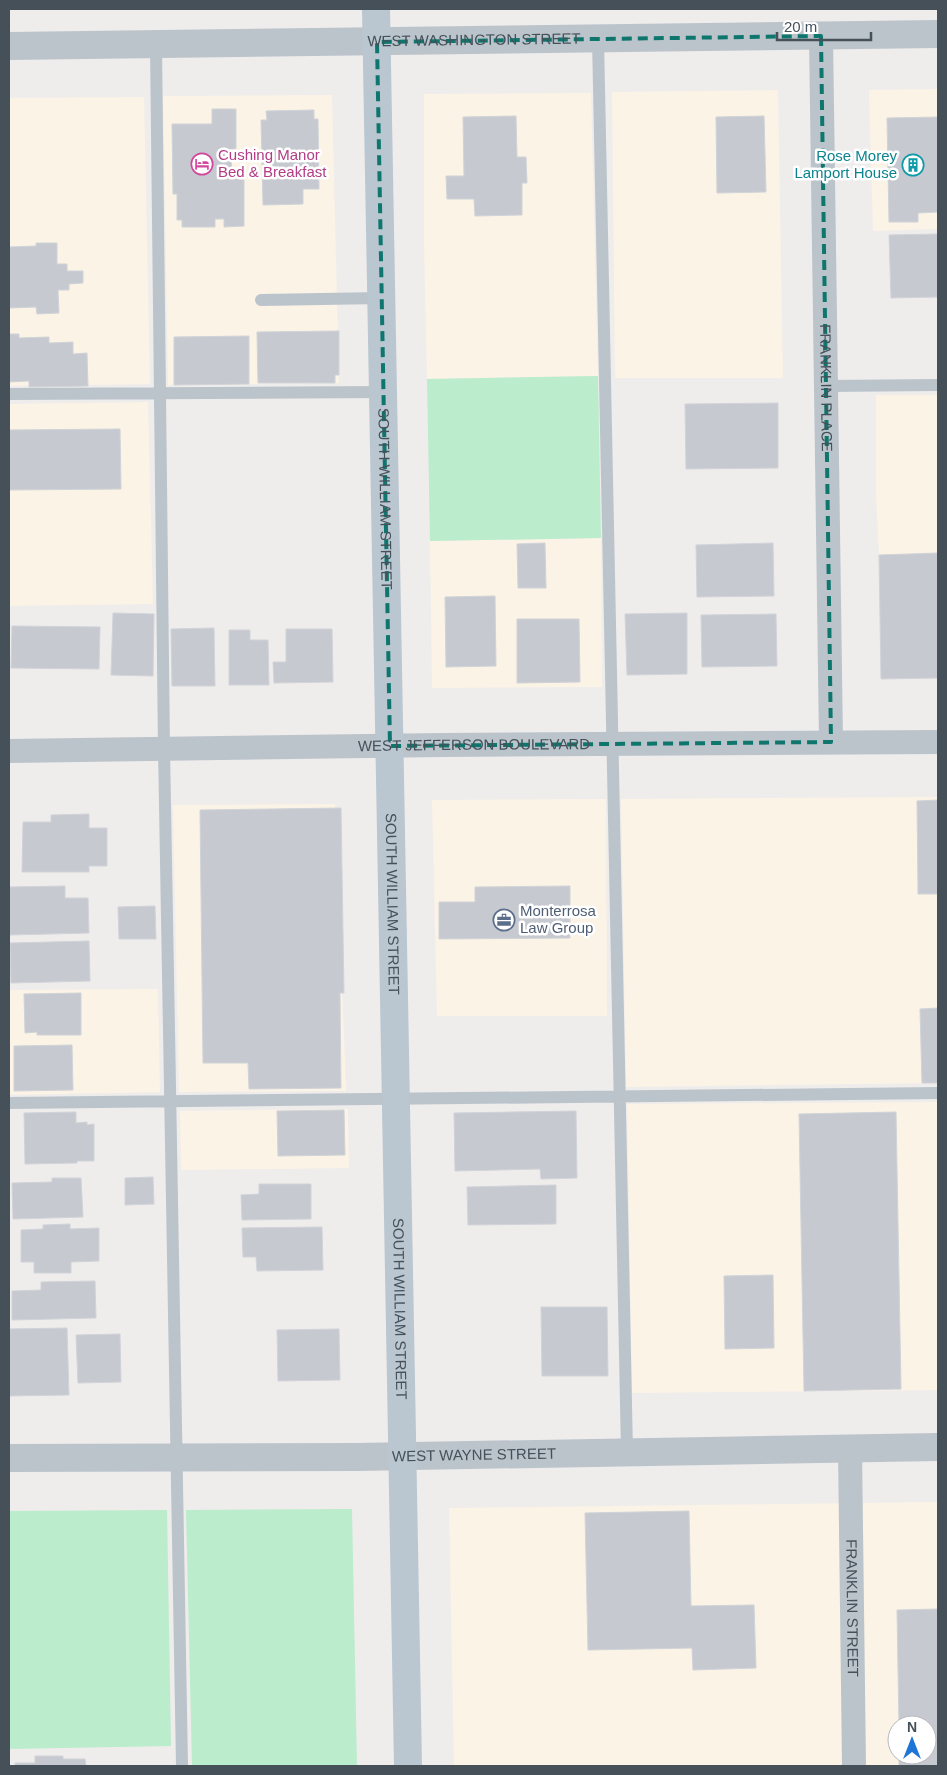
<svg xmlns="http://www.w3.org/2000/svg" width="947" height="1775" font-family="Arial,sans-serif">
	<rect width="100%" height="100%" fill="#efecec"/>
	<path fill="#fbf3e5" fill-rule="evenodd" d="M938,89V229L873,231L869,90Z
		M778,90L783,378H615L612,92Z
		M591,93L598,376L427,379L424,240V94Z
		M332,95L339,383L168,385L163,96Z
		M144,97L150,384L9,386V98Z
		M876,395H938V678L881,679L879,555L876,495Z
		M148,402L153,604L9,606V404Z
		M601,538L602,687L432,688L430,541Z
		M938,797V1083L626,1087L621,799Z
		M606,799L607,1016H437L432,800Z
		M335,804L346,1091L179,1092L173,805Z
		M158,989L160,1092L9,1095V990Z
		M938,1102V1390L632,1393L627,1104Z
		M348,1109L349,1168L181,1170L180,1111Z
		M938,1502V1766H454L449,1508ZM897,1725H927V1755H897Z"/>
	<path fill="#bbeccc" d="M598,376L601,538L430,541L427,379Z
		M352,1509L357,1766H192L186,1510Z
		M167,1510L171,1746L9,1749V1511Z"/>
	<path fill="#c6c9cf" stroke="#d0d3d8" d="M212,109H236V149H231L232,178H244V226L224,227V219H215V227H182V220H177V194H173L172,124H212Z
		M314,110V119H318L319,189H303V204L263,205L261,120H267L266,111Z
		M516,116L517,157H526L527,183H522V215L475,216L474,199H447L446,176H464L463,117Z
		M764,116L766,192L717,193L716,117Z
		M938,117V212L918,213V222H889L887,118Z
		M938,234V297L891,298L889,235Z
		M36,243H57V264H67V271H83V283L69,284V290H58L59,313L37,314L36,307L9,308V247L36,246Z
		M339,331V375H335V383H258L257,332Z
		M9,334H19V338L49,337V343L73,342V354L87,353L88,386L29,387V381L9,382Z
		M249,336V384L174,385V337Z
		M778,403V468L686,469L685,404Z
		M120,429L121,489L9,490V430Z
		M545,543L546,588H518L517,544Z
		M773,543L774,596L697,597L696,545Z
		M938,553V678L881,679L879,555Z
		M495,596L496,666L446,667L445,597Z
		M113,613L154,614L153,676L111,675Z
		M687,613V674L627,675L625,614Z
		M776,614L777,666L702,667L701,615Z
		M517,619H579L580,682L517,683Z
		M12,626L100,627L99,669L11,668Z
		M214,628L215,686H172L171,629Z
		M286,629H332L333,682L274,683L273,662H286Z
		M229,630H250V640H268L269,685H229Z
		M938,800V894H918L917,801Z
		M341,808L344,993H340L341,1088L249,1089L248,1063H203L200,810Z
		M89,814V828H107V866H89V872H22L23,822H51V815Z
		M65,886V898H88L89,933L9,935V887Z
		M570,886V938L439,939V902H475V887Z
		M155,906L156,939H119L118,907Z
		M89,941L90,981L11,983L10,943Z
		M81,993V1035H37V1032L25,1033L24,994Z
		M938,1008V1083H922L920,1009Z
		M72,1045L73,1090L14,1091V1046Z
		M344,1110L345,1155L278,1156L277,1111Z
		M576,1111L577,1178L541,1179L540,1169L455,1171L454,1113Z
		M76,1112V1123L87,1122V1125L94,1124V1161H77V1163L25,1164L24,1113Z
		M896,1112L901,1389L804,1391L799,1114Z
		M153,1177L154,1204L125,1205V1178Z
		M52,1178H81L83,1217L13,1219L12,1183L52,1182Z
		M259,1184H311V1219L242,1220L241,1195L259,1194Z
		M556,1185V1224L468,1225L467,1187Z
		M70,1224V1229L99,1228V1261L71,1262V1273H34V1262H21V1230L43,1229V1225Z
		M322,1227L323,1270L257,1271L256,1257H243L242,1228Z
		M773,1275L774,1348L725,1349L724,1276Z
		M95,1281L96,1318L12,1320V1291L41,1290V1282Z
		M541,1307H607L608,1376H542Z
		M67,1328L69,1395L9,1396V1329Z
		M339,1329L340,1380L278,1381L277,1330Z
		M120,1334L121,1382L78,1383L76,1335Z
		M689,1511L691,1606L754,1605L756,1668L693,1670L692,1648L588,1650L585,1513Z
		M938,1609V1766H899V1755H927V1725H899L897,1610Z
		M35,1756H63V1759H85L86,1766H15V1763H35Z"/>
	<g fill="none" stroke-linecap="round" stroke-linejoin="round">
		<path stroke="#bbc4cb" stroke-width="12" d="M598,39L627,1452
			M156,44L164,748L182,1766
			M261,300L382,298
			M826,386L938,385
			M9,394L384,392
			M9,1103L938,1093"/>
		<g stroke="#bbc4cb" stroke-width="24">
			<path id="s1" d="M821,36L831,742"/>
			<path id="s2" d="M9,751L443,745L938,742"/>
			<path id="s3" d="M850,1449L854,1766"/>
		</g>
		<g stroke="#bbc4cb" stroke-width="28">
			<path id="s4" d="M9,46L938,34"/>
			<path id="s5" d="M9,1458L357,1457L938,1447"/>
		</g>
		<path stroke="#bac6d0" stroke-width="28" id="s6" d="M376,9L408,1766"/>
	</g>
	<path fill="none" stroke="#0f766e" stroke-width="4" stroke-dasharray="10 6" stroke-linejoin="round" d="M821,36L831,742L390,746L377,42Z"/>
	<defs>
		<g id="hotel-ring" transform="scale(1.125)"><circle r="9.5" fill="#fff" stroke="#d1479c" stroke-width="1.5"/><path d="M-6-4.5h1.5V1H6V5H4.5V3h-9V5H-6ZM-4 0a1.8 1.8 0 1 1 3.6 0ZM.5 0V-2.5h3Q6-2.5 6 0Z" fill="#d1479c"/></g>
		<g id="building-ring" transform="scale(1.125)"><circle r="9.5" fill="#fff" stroke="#0f9aa8" stroke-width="1.5"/><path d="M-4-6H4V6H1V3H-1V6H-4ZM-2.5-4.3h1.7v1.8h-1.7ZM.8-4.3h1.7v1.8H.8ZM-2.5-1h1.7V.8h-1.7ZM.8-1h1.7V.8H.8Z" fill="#0f9aa8"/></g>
		<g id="office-ring" transform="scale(1.125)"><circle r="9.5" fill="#fff" stroke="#5c6f8a" stroke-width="1.5"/><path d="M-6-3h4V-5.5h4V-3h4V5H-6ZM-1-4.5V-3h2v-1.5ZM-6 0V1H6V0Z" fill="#5c6f8a"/></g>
	</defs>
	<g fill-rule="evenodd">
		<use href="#hotel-ring" x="202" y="164"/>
		<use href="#building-ring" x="913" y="165"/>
		<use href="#office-ring" x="504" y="920"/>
	</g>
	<g text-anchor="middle" stroke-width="5" stroke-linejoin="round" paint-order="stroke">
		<g font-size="15" fill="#455059" stroke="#fff">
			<text dy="5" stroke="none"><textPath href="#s4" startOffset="465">WEST WASHINGTON STREET</textPath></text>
			<text dy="5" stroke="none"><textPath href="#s1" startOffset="352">FRANKLIN PLACE</textPath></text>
			<text dy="5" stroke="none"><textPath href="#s6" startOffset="490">SOUTH WILLIAM STREET</textPath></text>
			<text dy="5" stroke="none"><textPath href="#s2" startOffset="465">WEST JEFFERSON BOULEVARD</textPath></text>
			<text dy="5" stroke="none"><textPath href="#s6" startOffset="895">SOUTH WILLIAM STREET</textPath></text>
			<text dy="5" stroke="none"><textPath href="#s6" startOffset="1300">SOUTH WILLIAM STREET</textPath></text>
			<text dy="5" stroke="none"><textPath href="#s5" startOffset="465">WEST WAYNE STREET</textPath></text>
			<text dy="5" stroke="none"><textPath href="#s3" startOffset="159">FRANKLIN STREET</textPath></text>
		</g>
		<g font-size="15" fill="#b23c85" stroke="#fff" text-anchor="start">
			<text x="218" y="160">Cushing Manor<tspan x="218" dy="17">Bed &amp; Breakfast</tspan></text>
		</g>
		<g font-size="15" fill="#0d838f" stroke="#fff" text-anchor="end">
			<text x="897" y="161">Rose Morey<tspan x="897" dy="17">Lamport House</tspan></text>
		</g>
		<g font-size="15" fill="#4e5e75" stroke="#fff" text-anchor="start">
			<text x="520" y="916">Monterrosa<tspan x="520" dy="17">Law Group</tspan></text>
		</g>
	</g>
	<rect width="947" height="1775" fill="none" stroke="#455059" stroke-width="20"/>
	<g transform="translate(912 1740)"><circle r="24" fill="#ffffff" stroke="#b5b9bd"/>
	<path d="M0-4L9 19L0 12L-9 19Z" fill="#1f76d6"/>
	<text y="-8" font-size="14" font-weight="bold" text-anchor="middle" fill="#455059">N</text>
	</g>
	<path d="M777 32v8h94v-8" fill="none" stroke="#455059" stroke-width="2.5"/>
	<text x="784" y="32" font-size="15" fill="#455059" stroke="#ffffff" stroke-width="4" paint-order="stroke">20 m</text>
</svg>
